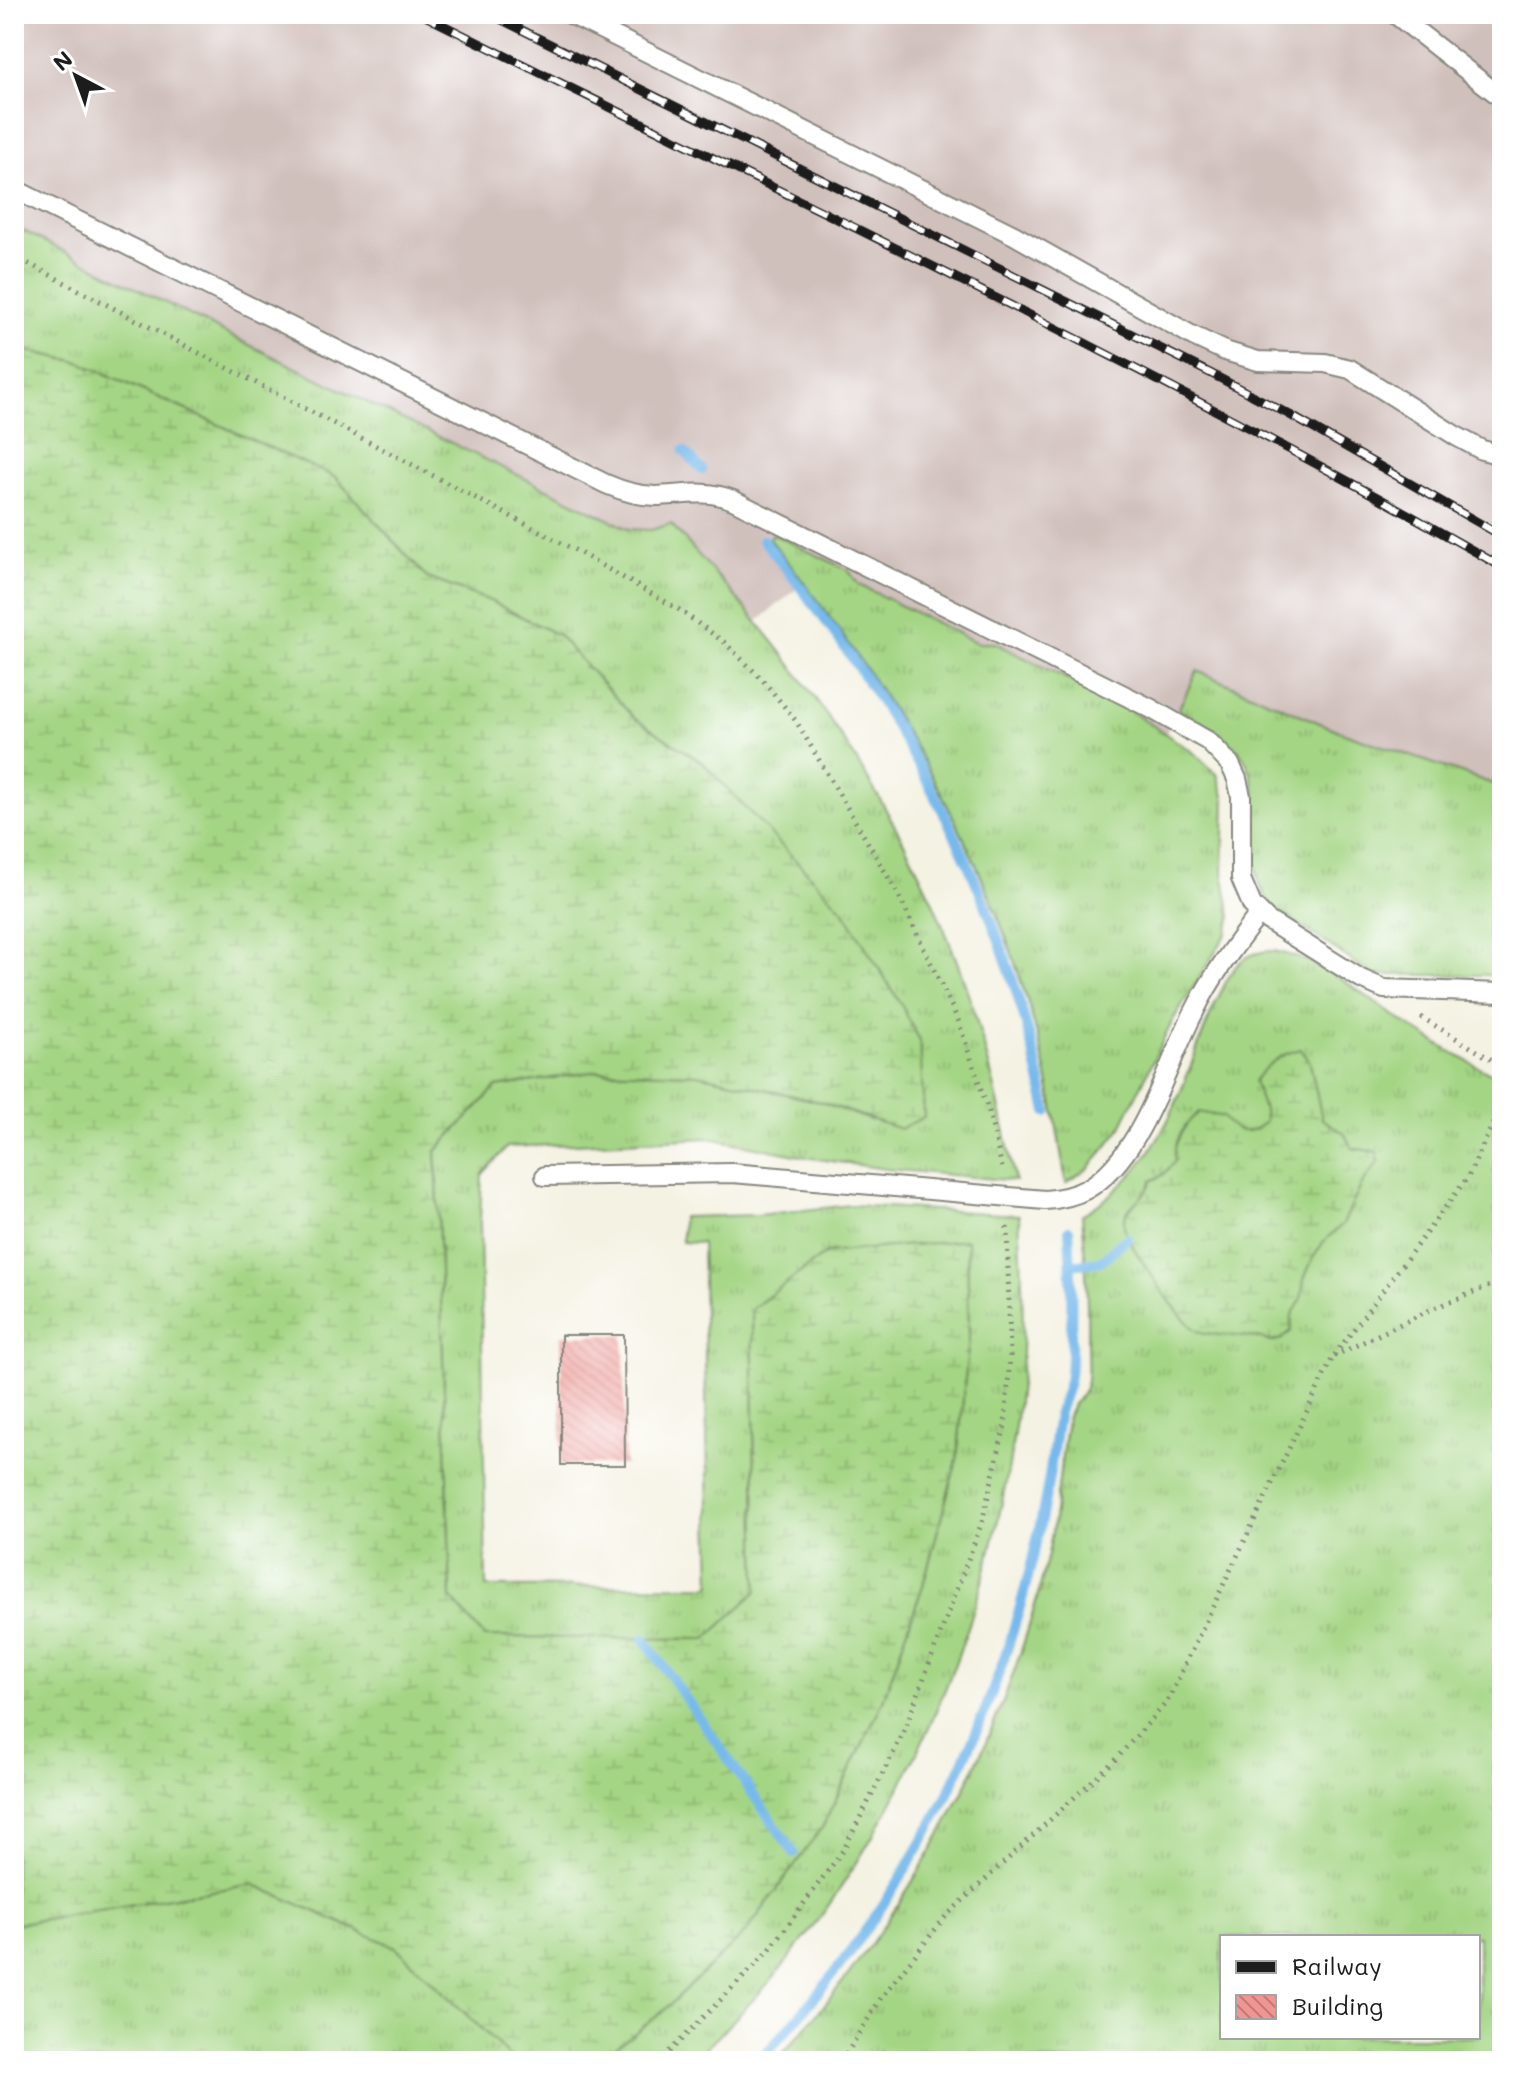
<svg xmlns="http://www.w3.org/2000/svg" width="1516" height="2075" font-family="Mali,sans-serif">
	<defs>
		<pattern id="grass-tufts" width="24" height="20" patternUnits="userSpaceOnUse" patternTransform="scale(2)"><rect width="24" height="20" fill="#a4d584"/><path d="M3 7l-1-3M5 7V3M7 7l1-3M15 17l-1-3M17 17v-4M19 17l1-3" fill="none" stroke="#8db671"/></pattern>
		<pattern id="wetland-marsh" width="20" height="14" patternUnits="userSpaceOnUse" patternTransform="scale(2)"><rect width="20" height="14" fill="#a4d584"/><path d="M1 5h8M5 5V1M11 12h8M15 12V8" fill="none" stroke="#8db671"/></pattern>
		<pattern id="building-back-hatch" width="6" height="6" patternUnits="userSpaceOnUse" patternTransform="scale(2)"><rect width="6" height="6" fill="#ef9592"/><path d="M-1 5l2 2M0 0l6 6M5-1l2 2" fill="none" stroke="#c17976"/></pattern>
	</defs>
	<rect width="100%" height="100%" fill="#fff"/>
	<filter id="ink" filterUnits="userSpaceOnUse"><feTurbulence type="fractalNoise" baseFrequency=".0125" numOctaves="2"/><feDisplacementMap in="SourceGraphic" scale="16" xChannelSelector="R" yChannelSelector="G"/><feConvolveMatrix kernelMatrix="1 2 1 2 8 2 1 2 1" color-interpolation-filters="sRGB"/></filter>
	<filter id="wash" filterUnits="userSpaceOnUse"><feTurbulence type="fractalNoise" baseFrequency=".006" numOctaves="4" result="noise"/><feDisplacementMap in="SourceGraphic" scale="32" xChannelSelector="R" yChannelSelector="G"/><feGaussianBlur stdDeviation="1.8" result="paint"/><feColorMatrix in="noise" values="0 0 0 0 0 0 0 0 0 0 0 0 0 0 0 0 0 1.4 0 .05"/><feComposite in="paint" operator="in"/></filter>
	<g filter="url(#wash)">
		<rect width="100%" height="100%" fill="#f4f2e2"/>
		<path fill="#d0c0bc" d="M14,14H1502V787L1344,733L1198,671L1155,754L811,577L757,622L671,524L651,530L629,529L241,341L14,226Z"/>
		<path fill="url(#grass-tufts)" stroke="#607850" stroke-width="2" fill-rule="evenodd" d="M14,226L241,341L629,529L651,530L671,524C715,574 761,623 800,677C867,769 927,873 964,981C986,1046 1002,1113 1015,1181L886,1169L811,1158L710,1138L507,1147L482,1175L480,1221L486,1587L711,1586L702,1243L682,1242V1217L757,1215L851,1205L1019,1215C1022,1271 1025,1328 1020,1384C1000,1593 918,1796 788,1960C759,1996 725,2029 692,2061H598L661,2013L823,1826L882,1703L923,1585L957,1459L969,1338L967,1240L826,1253L752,1309L757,1591L706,1640L484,1637L451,1598L436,1151L496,1087L597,1071L698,1074L821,1102L870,1120L703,763L634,718L558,635L490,601L427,578L335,477L79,362L14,348Z
			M773,534L848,570L859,585L977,643H995L1128,709L1193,752L1217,774L1225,799L1223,872L1231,917L1227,933L1173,1020L1119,1131L1089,1168L1066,1183C1058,1133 1050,1083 1037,1034C985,844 891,690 769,538Z
			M1197,671L1344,733L1502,787V975H1373L1273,907C1258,889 1255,872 1256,849C1257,767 1255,747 1178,710Z
			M1274,951C1323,960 1364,996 1405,1023C1436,1044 1468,1062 1502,1079V2061H776C908,1917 1005,1745 1048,1554C1058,1508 1059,1462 1068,1416C1071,1404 1083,1396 1086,1385C1089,1375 1087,1359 1087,1348C1088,1303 1086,1260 1082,1215C1115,1196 1139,1170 1159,1137C1184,1094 1196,1045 1217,1000C1224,987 1229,972 1239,963C1249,954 1261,951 1274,951ZM1222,1937H1478V2037H1222Z
			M253,1884L396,1947L515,2061H14V1924Z"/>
		<path fill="url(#wetland-marsh)" stroke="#607850" stroke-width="2" d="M14,348L79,362L335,477L427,578L490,601L558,635L634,718L703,763L843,910L902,1006L920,1041L924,1117L900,1129L821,1102L698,1074L597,1071L496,1087L436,1151L451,1598L484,1637L706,1639L757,1591L752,1309L826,1253L967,1240L969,1338L957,1459L923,1585L882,1703L823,1826L746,1932L661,2013L598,2061H515L396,1947L253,1884L14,1924Z
			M1301,1049L1310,1063L1322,1119L1344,1133L1352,1148L1378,1152V1162L1361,1186L1343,1224L1324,1241L1313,1258L1304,1279L1301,1300L1292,1315L1291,1331L1282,1339L1271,1342C1247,1332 1222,1339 1198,1331C1185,1327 1124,1240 1124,1226C1123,1204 1148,1199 1151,1181L1163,1175L1175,1161C1172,1143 1185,1123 1199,1112L1223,1117C1236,1134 1249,1136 1265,1122L1264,1110L1254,1081C1267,1064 1280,1054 1301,1049Z"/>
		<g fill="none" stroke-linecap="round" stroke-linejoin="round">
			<path stroke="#77b9ec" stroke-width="10" d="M684,451L702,470
				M763,540C903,710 1004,895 1047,1112
				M1071,1265L1101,1261L1127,1238
				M644,1639L794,1853
				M759,2061C932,1876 1026,1672 1057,1422C1059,1407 1066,1395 1069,1381C1072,1366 1071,1348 1071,1333C1072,1299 1071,1265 1069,1230"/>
		</g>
		<g id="blocks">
			<path fill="url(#building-back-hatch)" d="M561,1335H624L625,1465H561Z"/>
		</g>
	</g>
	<g filter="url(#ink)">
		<use href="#blocks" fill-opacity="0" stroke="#88877f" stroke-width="2"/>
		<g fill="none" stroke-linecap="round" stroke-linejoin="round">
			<g stroke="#88877f" stroke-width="22">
				<path id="lane" d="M570,14L1014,235L1193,336L1225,351L1258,361L1325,363L1350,369L1456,436L1482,450L1502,455
					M1395,14L1502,98
					M14,189L606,484C622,491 638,496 656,496C684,495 706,489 733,500L1150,708L1208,741L1230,764L1237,779L1241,796V879L1252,905L1267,920L1361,979L1384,989L1502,993
					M545,1176L732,1173L1045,1200C1059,1199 1074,1196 1087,1189C1142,1157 1166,1066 1194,1012C1211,977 1235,945 1259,914"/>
			</g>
			<path stroke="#88877f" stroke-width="5" stroke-dasharray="2 6" stroke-linecap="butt" d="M14,256L573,549L678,609L724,642L762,679L796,721L897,892L958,1020L989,1112L1003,1172
				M1421,1017L1502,1066
				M1334,1356L1432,1309L1502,1281
				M656,2061L671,2050L768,1952L844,1849L903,1734L982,1522L1005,1425L1010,1356L1007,1222
				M842,2061L881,1998L946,1916L1116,1759L1167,1702L1333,1357L1468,1177L1502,1104"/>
			<use href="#lane" stroke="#fff" stroke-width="18"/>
			<g stroke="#1c1c1c" stroke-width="9">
				<path id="rail" d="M421,14C783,194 1151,366 1502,567
					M490,14L1210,373L1290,415L1502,536"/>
			</g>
			<use href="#rail" stroke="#fff" stroke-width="6" stroke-dasharray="18" stroke-linecap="butt"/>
		</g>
	</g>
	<rect width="1516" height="2075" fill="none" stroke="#fff" stroke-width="48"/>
	<rect x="1220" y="1935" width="260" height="104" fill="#ffffff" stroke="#a4a4a4" stroke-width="2"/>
	<rect x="1236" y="1961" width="40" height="12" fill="#1c1c1c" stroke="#a4a4a4" stroke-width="2"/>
	<text x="1292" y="1975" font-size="24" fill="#1c1c1c">Railway</text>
	<rect x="1236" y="1995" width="40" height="24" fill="url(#building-back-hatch)" stroke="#a4a4a4" stroke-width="2"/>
	<text x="1292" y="2015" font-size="24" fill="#1c1c1c">Building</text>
	<g transform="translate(76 76) rotate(319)" stroke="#ffffff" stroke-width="6" paint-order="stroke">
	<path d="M0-6L14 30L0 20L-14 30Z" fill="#1c1c1c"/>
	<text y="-12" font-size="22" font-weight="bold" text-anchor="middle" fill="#1c1c1c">N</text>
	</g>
</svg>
